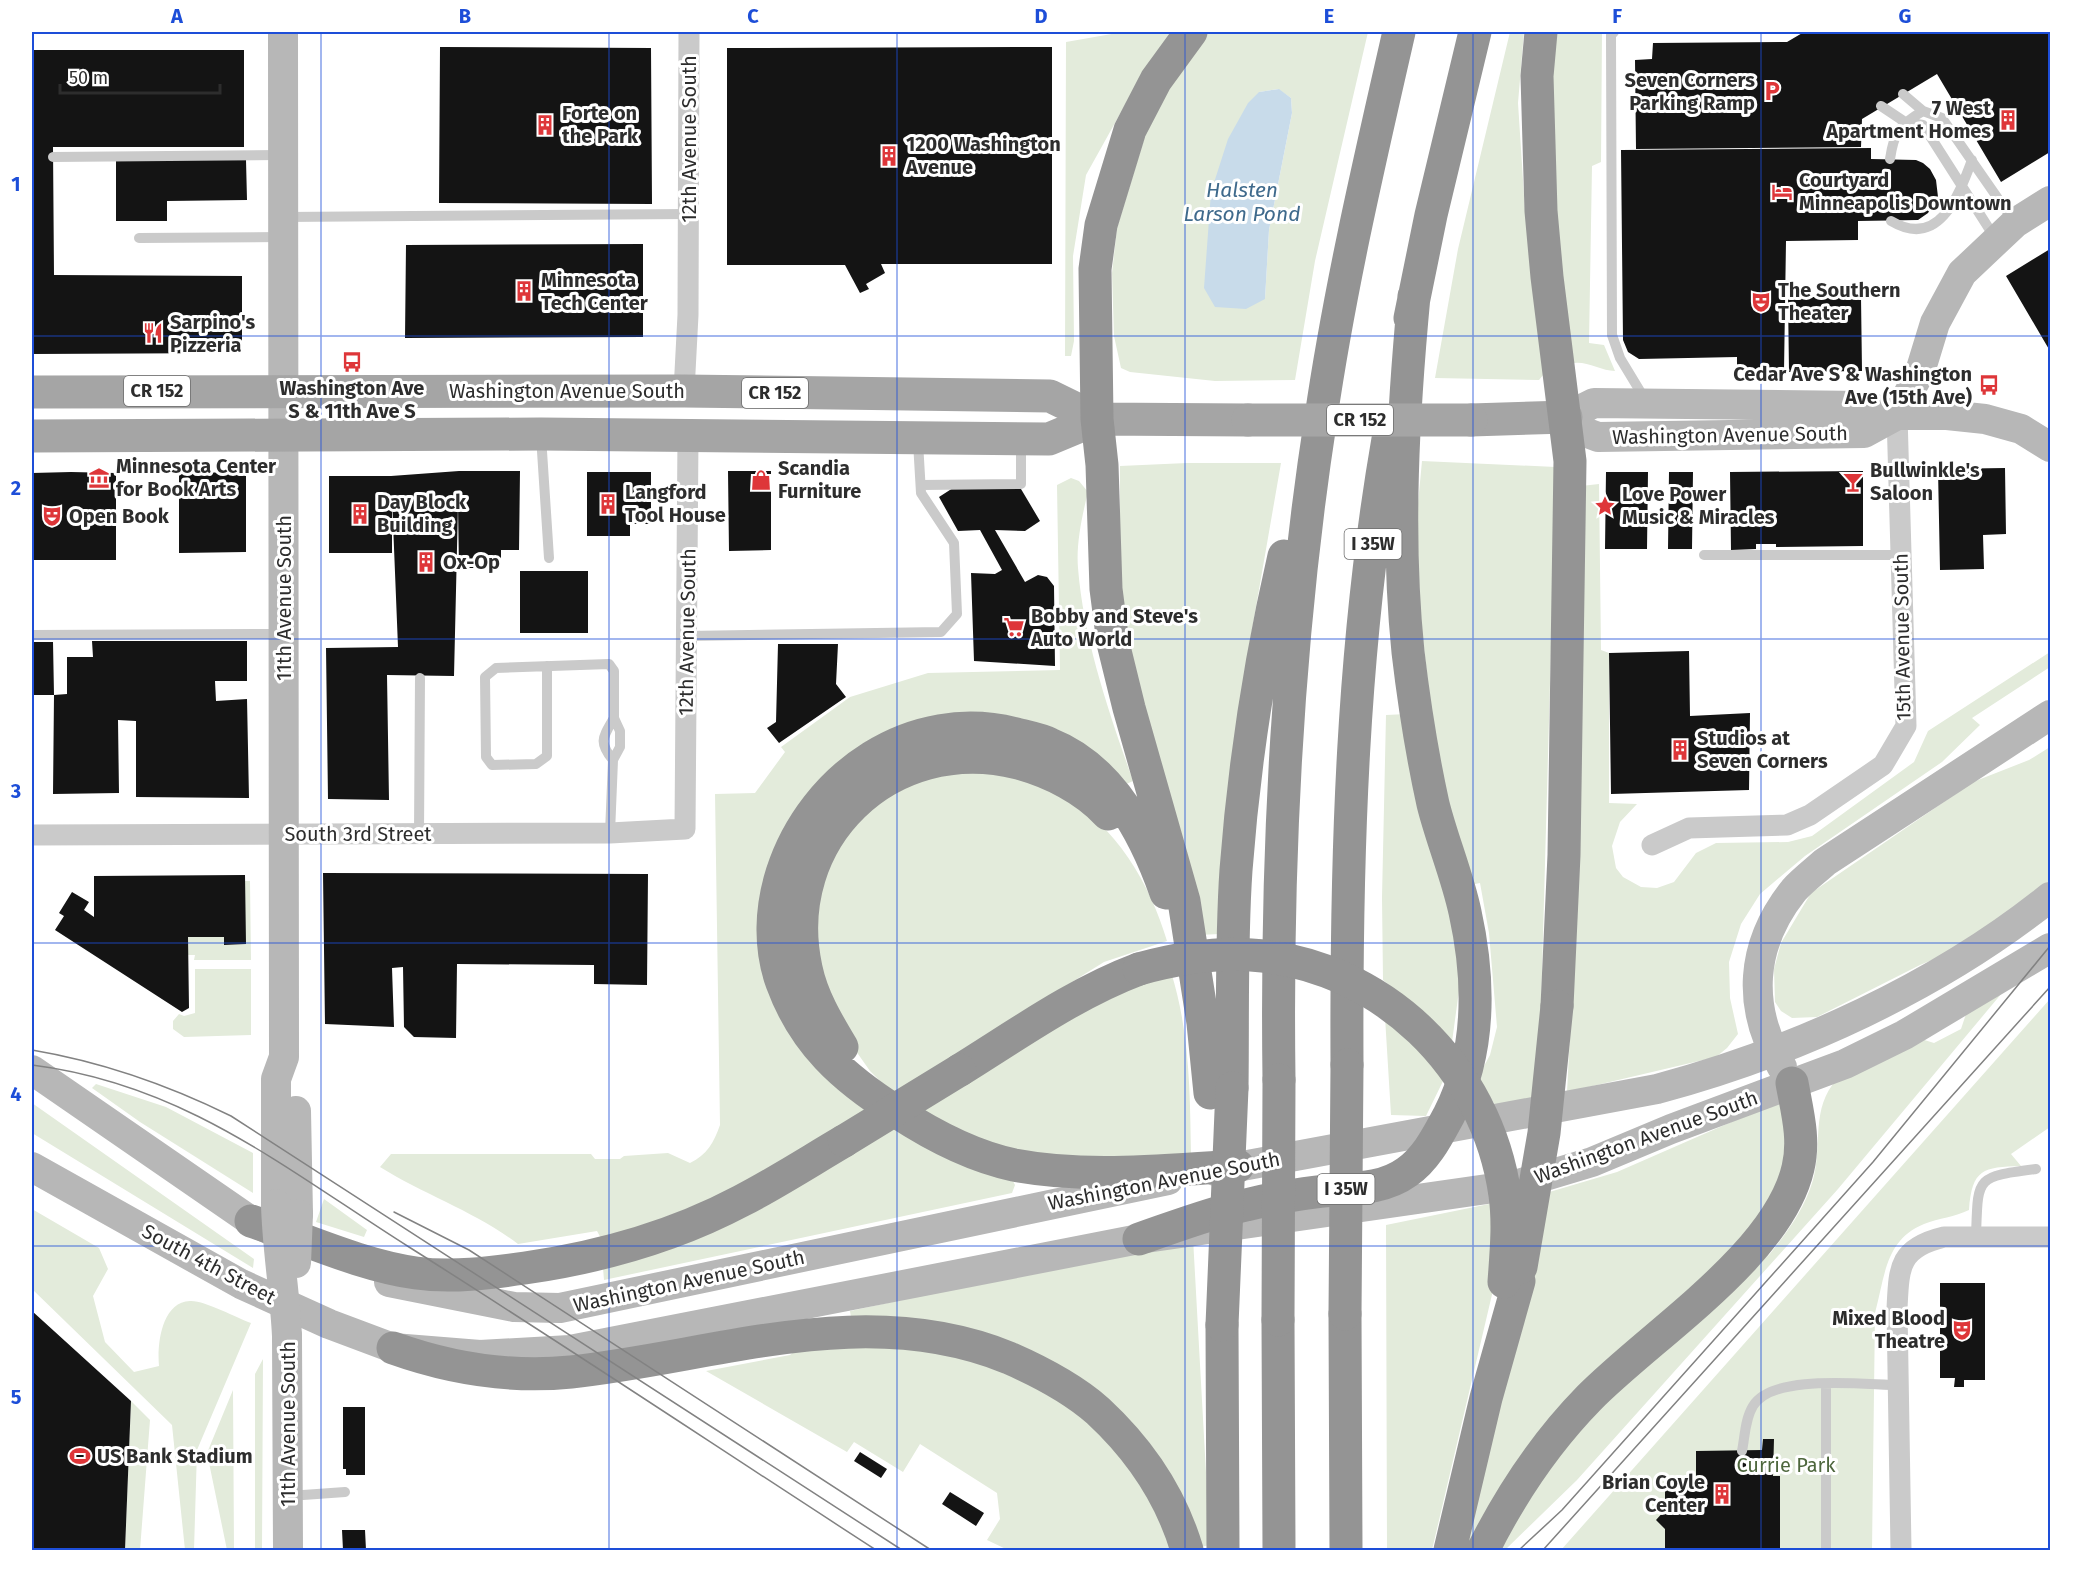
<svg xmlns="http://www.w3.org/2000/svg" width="2082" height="1582" font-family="'Fira Sans',sans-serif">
	<rect width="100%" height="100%" fill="#fff"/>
	<path fill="#e3ebdb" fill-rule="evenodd" d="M1123,32H1172L1145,69L1086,175L1073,256L1074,341L1071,356H1065L1066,42Z
		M1207,32H1368L1315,261L1295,380L1215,381L1130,372L1121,368L1114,336L1112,273L1117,228L1151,116L1197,43ZM1278,89L1291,98L1292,113L1269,230L1265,299L1259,92Z
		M1510,32H1524L1518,103L1525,211L1548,369L1539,380L1435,378L1458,249Z
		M1549,32H1602L1601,162L1592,166L1589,343L1604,345L1615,371C1600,371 1584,359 1570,364L1551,252Z
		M1422,461L1556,467L1541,1008L1534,1098L1495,1105L1478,1077L1490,1055L1497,1027L1489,933L1480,883L1470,885L1437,757L1413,557Z
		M1187,463H1281L1249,647L1220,934L1198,935L1139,705L1120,583V466Z
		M1071,478L1079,481L1088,492C1082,516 1076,544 1078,568C1084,642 1109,712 1133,781L1120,787L1001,723L774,869L869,1108L742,1187L603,1242L597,1231L518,1244C476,1212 425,1195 380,1167L391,1154H591L595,1159H620L624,1156L668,1153L690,1163C707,1155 714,1142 720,1125L715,794L755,793L785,752L781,747L850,697L928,673L1060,670L1057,485Z
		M1599,484L1601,650L1609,653V803L1637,804L1620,822L1612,846L1616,868L1623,877L1641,887L1657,888L1674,882L1696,853L1716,843L1788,842L1812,836L1914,762L1928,731L2050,652V667L1972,718L1980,725L1942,762L1805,856L1760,894L1741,924L1729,962L1730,998L1738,1034L1727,1048L1716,1057L1567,1092L1577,899L1581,486Z
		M1407,714L1456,945L1460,983L1452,1042L1437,1024L1383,980L1382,898L1386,715Z
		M2050,747V881L1968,945L1920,965L1817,1017L1792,1018L1781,1011L1775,1002L1774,969L1781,943L1811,893L1973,782L2029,760Z
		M1002,771C1021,779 1042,786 1061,796C1116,824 1150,884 1167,941L1104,962L893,1094L870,1071L851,1044L814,959L812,905L851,819L924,775Z
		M245,881H250L251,960H194L195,955H188V937H224V945L245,944Z
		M195,969H251V1035L184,1037L173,1029V1021L179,1014L184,1016L195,1013Z
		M1171,972C1190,1033 1190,1093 1191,1156L1135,1163L1007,1156L914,1111L1082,1006Z
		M2002,993L1838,1189L1577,1480L1505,1550H1493L1509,1518L1610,1388L1769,1255C1788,1231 1804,1210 1813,1180C1823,1144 1810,1109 1837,1079L1918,1038L1934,1043L1961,1029L1966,1014Z
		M2050,999V1127L2011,1154L2021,1166C1983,1167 1972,1169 1969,1210C1955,1217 1939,1218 1924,1224C1885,1240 1885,1276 1875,1313L1872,1550H1561Z
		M1385,1017L1445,1077L1426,1116L1391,1115Z
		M96,1084L166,1107L253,1153V1193L140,1122L92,1088Z
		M1782,1100L1790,1155L1774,1200L1474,1547L1464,1544L1546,1193L1617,1172Z
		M32,1103L254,1259L253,1268L32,1133Z
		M892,1126L1010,1175L1015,1185L1012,1193L604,1280L603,1268Z
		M324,1199L367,1230L364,1237L316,1222Z
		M1494,1203V1286L1432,1550H1387L1386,1225Z
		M32,1209L99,1248L108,1269L93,1296L105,1342L134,1372L159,1366C157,1346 161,1302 190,1301C204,1300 237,1318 251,1323L197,1450L194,1550H185L172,1425L32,1289Z
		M1193,1238L1210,1545L1196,1548L1102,1400L852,1324L850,1311Z
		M918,1343L1041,1384L1112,1439L1180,1550H1008L987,1540L1000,1519L997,1493L920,1444L903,1472L854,1442L847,1452L706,1371L790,1355L798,1348Z
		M263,1359L262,1550H255V1374Z
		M233,1390L234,1550H227L207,1453Z
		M131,1401L150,1420L140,1550H125Z"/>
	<path fill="#c8dbea" d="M1279,89L1291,98L1292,113L1269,230L1265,299L1246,309L1215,307L1204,288L1211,192L1228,139L1248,103L1259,92Z"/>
	<path fill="#141414" d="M1804,32H2050V152L2001,182L1937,74L1862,119L1861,147L1636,149L1635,60L1652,59L1653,43L1787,42Z
		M440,47L651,48L652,204L439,203Z
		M1052,47V264H881L885,273L866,284L869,289L860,293L845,265H727V48Z
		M32,50H244V147H53L54,275L242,276V353L32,354Z
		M1871,148V159L1916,160L1923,163L1930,169L1936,180L1938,197L1928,213L1918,220L1858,221V240L1786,241L1784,371L1773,372L1766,377L1760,371H1737V357L1639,359L1628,352L1623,340L1621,150Z
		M116,160H246L247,200L167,201V221H116Z
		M643,244V337L405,338L406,245Z
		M2050,249V351L2006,276Z
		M1788,297H1861L1862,371L1789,372Z
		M2005,468L2006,534L1983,535L1984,569L1940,570L1938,469Z
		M459,471H520L519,550H501V568H459L458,505L454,676L387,675L389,800L328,799L326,648L398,647L392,498V553H329V476H391Z
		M728,471H771V550L729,551Z
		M1863,471V546L1776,547V544H1756V549L1731,550L1730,472Z
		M71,472L116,473V560H32V473Z
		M246,472V552L179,553V473Z
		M587,472H651V524H630V536H587Z
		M1606,472H1648L1647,549H1605Z
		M1669,472H1693L1692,549H1668Z
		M953,488L1021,489L1040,521L1025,531L995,530L1025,582L1038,575L1047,577L1054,586L1055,666L974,661L971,573L995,574L1002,570L980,530L958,531L939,497Z
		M520,571H588V633H520Z
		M92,641H247V681H215L216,701L247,699L249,798L136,797V721L118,720L119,793L53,794L54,695L67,694V657H93Z
		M32,642H53L54,695H32Z
		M778,644H838L836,684L846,697L779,743L767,728L776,722Z
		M1689,651L1690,716L1750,713L1749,790L1611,794L1609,653Z
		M323,873L648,874L647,985L594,984V965L457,964L456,1038L414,1037L404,1027L403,967L392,968L394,1027L325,1024Z
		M245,875L246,944L224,945V937H188L189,1008L182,1012L55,930L64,916L59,913L72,892L89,902L84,910L94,917V876Z
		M1940,1283H1985V1380H1964V1387H1954L1955,1378H1940Z
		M32,1311L131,1401L125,1550H32Z
		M343,1407H365V1475H346V1469H343Z
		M1763,1439H1774L1773,1476H1780V1550H1665V1529L1656,1520L1665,1510V1478L1696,1477V1451L1762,1450Z
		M860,1452L887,1469L881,1478L854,1461Z
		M950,1492L984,1513L976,1526L942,1504Z
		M342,1530H365L366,1550H343Z"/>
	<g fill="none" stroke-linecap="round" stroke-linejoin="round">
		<path stroke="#cacaca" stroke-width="10" d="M1614,32L1611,35L1612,335L1620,358L1646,401
			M1903,94L1923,111L1942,118L2015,223
			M1881,106L1905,122L1923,125L1995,238
			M53,157L280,155
			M1890,159C1894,132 1899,125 1923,111
			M284,217L689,214
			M1891,221C1938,249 1958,198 1972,160
			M139,238L283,237
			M541,436L549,558
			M921,485L1021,484V443
			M1704,555H1901
			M32,635L283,634
			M687,636L941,632L957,614L954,543L921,493L918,442
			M547,666V756L536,764L492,765L486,757L485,677L496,668L609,664L614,671V718L620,731V747L613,760L610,833
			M613,760C598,742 603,737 614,718
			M419,834L420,678
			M1976,1237C1978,1176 1975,1177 2036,1169
			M1742,1451C1745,1436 1745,1419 1753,1406C1773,1373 1865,1385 1900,1385
			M289,1496L345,1492
			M1826,1550V1385"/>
		<path stroke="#cacaca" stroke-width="21" d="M684,391L688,315L689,32
			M32,835L610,833L685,829L688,436
			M1652,845L1689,828L1787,825L1810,815L1883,765L1906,726L1897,415
			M1901,1550L1897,1309C1899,1268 1898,1248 1944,1237H2050"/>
		<path stroke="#b7b7b7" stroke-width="30" d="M2050,201L2015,223L1962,273L1935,323L1920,372L1897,415L1864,433L1598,437L1582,431L1566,417L1594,403L1864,406L1897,415H1947L1985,419L2021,429L2050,447
			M1782,1067C1746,1007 1750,945 1794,890C1803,880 1815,871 1825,862L2050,715
			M32,1070L251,1221L273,1231
			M296,1111L298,1214
			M32,1167L241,1284L329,1324L393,1348L480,1355L570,1350L1139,1239L1515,1185L1592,1162L1671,1129L1845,1064L1904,1035L2050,948
			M1215,1171L1657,1089C1795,1052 1938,987 2050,897
			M276,1204V1079L284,1057L283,32
			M389,1282L514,1307L560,1308L1168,1180
			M287,1336L288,1550"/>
		<path stroke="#a5a5a5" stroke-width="33" d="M32,392L684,391L1050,396L1097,419
			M1471,420L1566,417
			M32,436L541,434L1049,439L1097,419L1248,420"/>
		<path stroke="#949494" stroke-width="33" d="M1191,32L1156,80L1130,130L1101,225L1095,269L1097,419L1102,465L1106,589L1113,643L1129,708L1184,901L1203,1023L1210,1093
			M1541,32L1537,76L1541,211L1547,277L1570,461L1564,855L1557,1006
			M1410,318L1431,215L1475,32
			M1166,893C1146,836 1111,768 1050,744C1040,739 1027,737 1016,734C913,707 813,776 782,873C771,908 769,947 782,983C804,1043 843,1078 897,1112C932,1135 972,1156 1014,1165C1088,1179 1164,1170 1238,1166
			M842,1047C827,1022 812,997 806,968C778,839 890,731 1018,763C1051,772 1085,789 1108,814
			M1347,1065C1346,856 1352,646 1388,439
			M960,1070C1018,1034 1075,993 1139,969
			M1279,1080C1276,858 1287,636 1321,417C1340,287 1370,159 1399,32
			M1232,1088C1233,1016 1231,942 1236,870C1244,764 1260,660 1284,556
			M251,1221C305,1239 360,1265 416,1273C452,1278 489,1273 525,1268C601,1257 673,1237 741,1201C776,1183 810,1161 844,1141
			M1139,1239C1174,1227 1210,1213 1246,1205C1269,1199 1293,1195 1316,1192C1347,1188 1381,1191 1407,1172C1427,1158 1438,1135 1449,1115C1481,1052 1480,980 1465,912C1457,875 1442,840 1433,804C1422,754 1414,703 1408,652C1396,535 1403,413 1414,296
			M1345,1314L1346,1550
			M1278,1320L1279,1550
			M1222,1325L1223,1550
			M393,1348C449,1368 511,1378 571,1372C717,1356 865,1299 1009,1358C1041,1372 1072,1388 1098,1411C1139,1449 1171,1496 1187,1550
			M1450,1550L1486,1398L1519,1281
			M1483,1550C1511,1494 1545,1443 1589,1398C1651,1335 1778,1255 1798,1168C1805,1139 1797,1111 1792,1083"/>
		<path stroke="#828282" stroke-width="1.5" d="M32,1050C103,1062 166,1084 231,1116L902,1550
			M32,1065C184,1084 284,1168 409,1247C566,1346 720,1449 876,1550
			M394,1212L469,1250L931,1550
			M1519,1550L1562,1510L1873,1162L2050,946
			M1543,1550L2050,987"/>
		<path stroke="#b7b7b7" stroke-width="30" d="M276,1204C277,1249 285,1292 287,1336
			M296,1263L298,1214"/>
		<path stroke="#a5a5a5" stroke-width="33" d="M1248,420H1471"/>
		<path stroke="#949494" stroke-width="33" d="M1139,969C1176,959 1213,952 1251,955C1382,964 1487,1067 1505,1195C1509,1224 1506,1253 1504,1282
			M844,1141L960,1070
			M1521,1267L1544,1133L1557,1006
			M1345,1314L1347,1065
			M1278,1320L1279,1080
			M1222,1325L1232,1088"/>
	</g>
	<path fill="none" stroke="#1d4ed8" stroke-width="1.5" stroke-opacity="0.55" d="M321,32V1550M609,32V1550M897,32V1550M1185,32V1550M1473,32V1550M1761,32V1550M32,336H2050M32,639H2050M32,943H2050M32,1246H2050"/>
	<defs>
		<g id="parking-bare" transform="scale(1.62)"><path d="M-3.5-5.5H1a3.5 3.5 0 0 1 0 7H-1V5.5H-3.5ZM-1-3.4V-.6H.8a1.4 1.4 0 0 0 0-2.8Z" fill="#de3639" stroke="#fff" stroke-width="2.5" paint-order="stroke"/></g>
		<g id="building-bare" transform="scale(1.62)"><path d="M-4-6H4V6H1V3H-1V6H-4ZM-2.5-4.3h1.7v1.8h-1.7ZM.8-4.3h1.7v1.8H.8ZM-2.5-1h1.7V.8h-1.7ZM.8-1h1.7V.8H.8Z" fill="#de3639" stroke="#fff" stroke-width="2.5" paint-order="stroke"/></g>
		<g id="hotel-bare" transform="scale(1.62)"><path d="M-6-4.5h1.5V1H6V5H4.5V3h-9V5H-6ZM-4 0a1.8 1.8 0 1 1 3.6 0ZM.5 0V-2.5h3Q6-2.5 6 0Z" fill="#de3639" stroke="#fff" stroke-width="2.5" paint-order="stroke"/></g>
		<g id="theatre-bare" transform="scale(1.62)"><path d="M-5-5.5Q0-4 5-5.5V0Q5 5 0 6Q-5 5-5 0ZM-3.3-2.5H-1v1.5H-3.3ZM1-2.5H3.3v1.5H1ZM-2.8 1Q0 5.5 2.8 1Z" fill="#de3639" stroke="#fff" stroke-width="2.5" paint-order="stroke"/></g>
		<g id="restaurant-bare" transform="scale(1.62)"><path d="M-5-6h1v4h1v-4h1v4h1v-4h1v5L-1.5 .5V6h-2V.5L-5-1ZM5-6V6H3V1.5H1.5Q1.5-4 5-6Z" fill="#de3639" stroke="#fff" stroke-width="2.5" paint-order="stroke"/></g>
		<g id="bus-bare" transform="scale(1.62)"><path d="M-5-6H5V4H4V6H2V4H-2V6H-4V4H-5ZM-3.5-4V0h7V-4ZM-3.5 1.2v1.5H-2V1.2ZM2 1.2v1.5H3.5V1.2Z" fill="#de3639" stroke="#fff" stroke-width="2.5" paint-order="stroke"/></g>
		<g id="museum-bare" transform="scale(1.62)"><path d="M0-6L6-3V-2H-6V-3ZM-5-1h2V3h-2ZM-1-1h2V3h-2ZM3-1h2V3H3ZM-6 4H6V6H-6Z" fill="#de3639" stroke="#fff" stroke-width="2.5" paint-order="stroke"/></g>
		<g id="shop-bare" transform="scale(1.62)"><path d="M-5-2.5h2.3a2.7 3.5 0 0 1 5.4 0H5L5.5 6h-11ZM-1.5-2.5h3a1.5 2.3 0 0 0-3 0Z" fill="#de3639" stroke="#fff" stroke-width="2.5" paint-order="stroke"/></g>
		<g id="bar-bare" transform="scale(1.62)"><path d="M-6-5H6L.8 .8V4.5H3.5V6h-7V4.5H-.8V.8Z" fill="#de3639" stroke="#fff" stroke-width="2.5" paint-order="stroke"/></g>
		<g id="sight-bare" transform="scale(1.62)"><path d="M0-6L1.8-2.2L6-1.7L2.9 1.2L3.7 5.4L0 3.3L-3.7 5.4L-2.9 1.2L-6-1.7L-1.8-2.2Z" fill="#de3639" stroke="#fff" stroke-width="2.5" paint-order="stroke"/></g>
		<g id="supermarket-bare" transform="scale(1.62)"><path d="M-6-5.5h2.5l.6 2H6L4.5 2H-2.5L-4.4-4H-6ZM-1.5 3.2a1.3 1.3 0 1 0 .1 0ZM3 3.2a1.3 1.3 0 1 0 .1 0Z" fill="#de3639" stroke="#fff" stroke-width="2.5" paint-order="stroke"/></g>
		<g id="stadium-bare" transform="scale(1.62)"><path d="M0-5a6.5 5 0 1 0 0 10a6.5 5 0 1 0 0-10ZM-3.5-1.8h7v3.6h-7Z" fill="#de3639" stroke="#fff" stroke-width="2.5" paint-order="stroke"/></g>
	</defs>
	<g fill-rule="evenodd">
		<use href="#parking-bare" x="1772" y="91"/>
		<use href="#building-bare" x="2008" y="120"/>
		<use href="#building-bare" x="545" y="125"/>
		<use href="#building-bare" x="889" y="156"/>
		<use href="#hotel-bare" x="1782" y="192"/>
		<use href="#building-bare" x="524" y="291"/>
		<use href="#theatre-bare" x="1761" y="302"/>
		<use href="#restaurant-bare" x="153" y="333"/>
		<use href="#bus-bare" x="352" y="362"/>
		<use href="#bus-bare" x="1989" y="385"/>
		<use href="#museum-bare" x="99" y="478"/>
		<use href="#shop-bare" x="761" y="480"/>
		<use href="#bar-bare" x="1853" y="482"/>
		<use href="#building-bare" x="608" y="504"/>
		<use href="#sight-bare" x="1605" y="506"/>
		<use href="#building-bare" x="360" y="514"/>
		<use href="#theatre-bare" x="52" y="516"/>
		<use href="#building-bare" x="426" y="562"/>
		<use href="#supermarket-bare" x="1014" y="627"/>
		<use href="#building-bare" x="1680" y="750"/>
		<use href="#theatre-bare" x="1962" y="1330"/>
		<use href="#stadium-bare" x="80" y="1456"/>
		<use href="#building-bare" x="1722" y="1494"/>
	</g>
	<g text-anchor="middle" stroke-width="6" stroke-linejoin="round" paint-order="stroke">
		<g fill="#fff" stroke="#6c6c6c" stroke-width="1.5">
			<rect x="124" y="376" width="66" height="30" rx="4.5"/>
			<rect x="742" y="378" width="66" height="30" rx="4.5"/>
			<rect x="1327" y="405" width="66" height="30" rx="4.5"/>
			<rect x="1344.5" y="529" width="57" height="30" rx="4.5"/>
			<rect x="1317.5" y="1174" width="57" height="30" rx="4.5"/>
		</g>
		<g font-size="18" font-weight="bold" fill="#2d2d2d">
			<text x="157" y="397">CR 152</text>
			<text x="775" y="399">CR 152</text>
			<text x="1360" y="426">CR 152</text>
			<text x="1373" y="550">I 35W</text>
			<text x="1346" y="1195">I 35W</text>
		</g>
		<g font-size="20" font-weight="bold" fill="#2d2d2d" stroke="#fff" text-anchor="start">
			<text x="1755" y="87" text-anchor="end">Seven Corners<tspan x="1755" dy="23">Parking Ramp</tspan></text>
			<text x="1991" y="115" text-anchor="end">7 West<tspan x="1991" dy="23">Apartment Homes</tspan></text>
			<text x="562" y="120">Forte on<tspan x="562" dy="23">the Park</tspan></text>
			<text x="906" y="151">1200 Washington<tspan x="906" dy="23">Avenue</tspan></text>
			<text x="1799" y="187">Courtyard<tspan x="1799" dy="23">Minneapolis Downtown</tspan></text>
			<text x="541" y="287">Minnesota<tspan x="541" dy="23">Tech Center</tspan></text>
			<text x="1778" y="297">The Southern<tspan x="1778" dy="23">Theater</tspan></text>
			<text x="170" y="329">Sarpino's<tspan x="170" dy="23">Pizzeria</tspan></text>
			<text x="1972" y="381" text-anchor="end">Cedar Ave S &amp; Washington<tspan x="1972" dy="23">Ave (15th Ave)</tspan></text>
			<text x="352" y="395" text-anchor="middle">Washington Ave<tspan x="352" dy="23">S &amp; 11th Ave S</tspan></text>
			<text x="116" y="473">Minnesota Center<tspan x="116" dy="23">for Book Arts</tspan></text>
			<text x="778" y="475">Scandia<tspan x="778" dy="23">Furniture</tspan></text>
			<text x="1870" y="477">Bullwinkle's<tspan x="1870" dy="23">Saloon</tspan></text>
			<text x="625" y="499">Langford<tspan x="625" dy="23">Tool House</tspan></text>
			<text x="1622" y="501">Love Power<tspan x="1622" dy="23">Music &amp; Miracles</tspan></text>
			<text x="377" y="509">Day Block<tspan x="377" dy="23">Building</tspan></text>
			<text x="69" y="523">Open Book</text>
			<text x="443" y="569">Ox-Op</text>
			<text x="1031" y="623">Bobby and Steve's<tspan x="1031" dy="23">Auto World</tspan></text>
			<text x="1697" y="745">Studios at<tspan x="1697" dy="23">Seven Corners</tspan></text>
			<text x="1945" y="1325" text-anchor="end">Mixed Blood<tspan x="1945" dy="23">Theatre</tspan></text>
			<text x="97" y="1463">US Bank Stadium</text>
			<text x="1705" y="1489" text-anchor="end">Brian Coyle<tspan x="1705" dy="23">Center</tspan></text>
		</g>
		<g font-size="20" fill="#2d2d2d" stroke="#fff">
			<text transform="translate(689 139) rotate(-90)" y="7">12th Avenue South</text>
			<text x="567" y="398">Washington Avenue South</text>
			<text transform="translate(1730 435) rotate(-1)" y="7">Washington Avenue South</text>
			<text transform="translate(284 598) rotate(-90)" y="7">11th Avenue South</text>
			<text transform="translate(687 632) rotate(-89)" y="7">12th Avenue South</text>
			<text transform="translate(1902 637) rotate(-91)" y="7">15th Avenue South</text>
			<text x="358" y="841">South 3rd Street</text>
			<text transform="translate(1646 1137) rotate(-20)" y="7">Washington Avenue South</text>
			<text transform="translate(1164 1181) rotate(-11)" y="7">Washington Avenue South</text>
			<text transform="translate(209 1264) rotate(28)" y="7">South 4th Street</text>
			<text transform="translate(689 1281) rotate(-12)" y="7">Washington Avenue South</text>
			<text transform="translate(288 1424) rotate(-90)" y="7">11th Avenue South</text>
		</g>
		<g font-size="20" fill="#4e673d" stroke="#fff">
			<text x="1786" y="1472">Currie Park</text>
		</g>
		<g font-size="21" font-style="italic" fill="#3f6a8c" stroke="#fff">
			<text x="1242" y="197">Halsten<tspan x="1242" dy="24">Larson Pond</tspan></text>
		</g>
	</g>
	<rect width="2082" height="1582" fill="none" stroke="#ffffff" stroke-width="66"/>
	<path d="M60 84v9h160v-9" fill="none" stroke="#2d2d2d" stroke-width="3"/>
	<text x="69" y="84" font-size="18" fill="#2d2d2d" stroke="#ffffff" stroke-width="4.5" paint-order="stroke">50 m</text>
	<rect x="33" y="33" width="2016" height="1516" fill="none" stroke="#1d4ed8" stroke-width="2"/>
	<g font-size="20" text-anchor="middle" font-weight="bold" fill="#1d4ed8">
		<text x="177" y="23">A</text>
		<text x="465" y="23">B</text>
		<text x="753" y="23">C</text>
		<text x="1041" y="23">D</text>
		<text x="1329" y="23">E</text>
		<text x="1617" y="23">F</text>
		<text x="1905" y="23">G</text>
		<text x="16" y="191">1</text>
		<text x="16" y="495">2</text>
		<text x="16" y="798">3</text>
		<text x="16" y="1101">4</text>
		<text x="16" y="1404">5</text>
	</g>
</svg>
